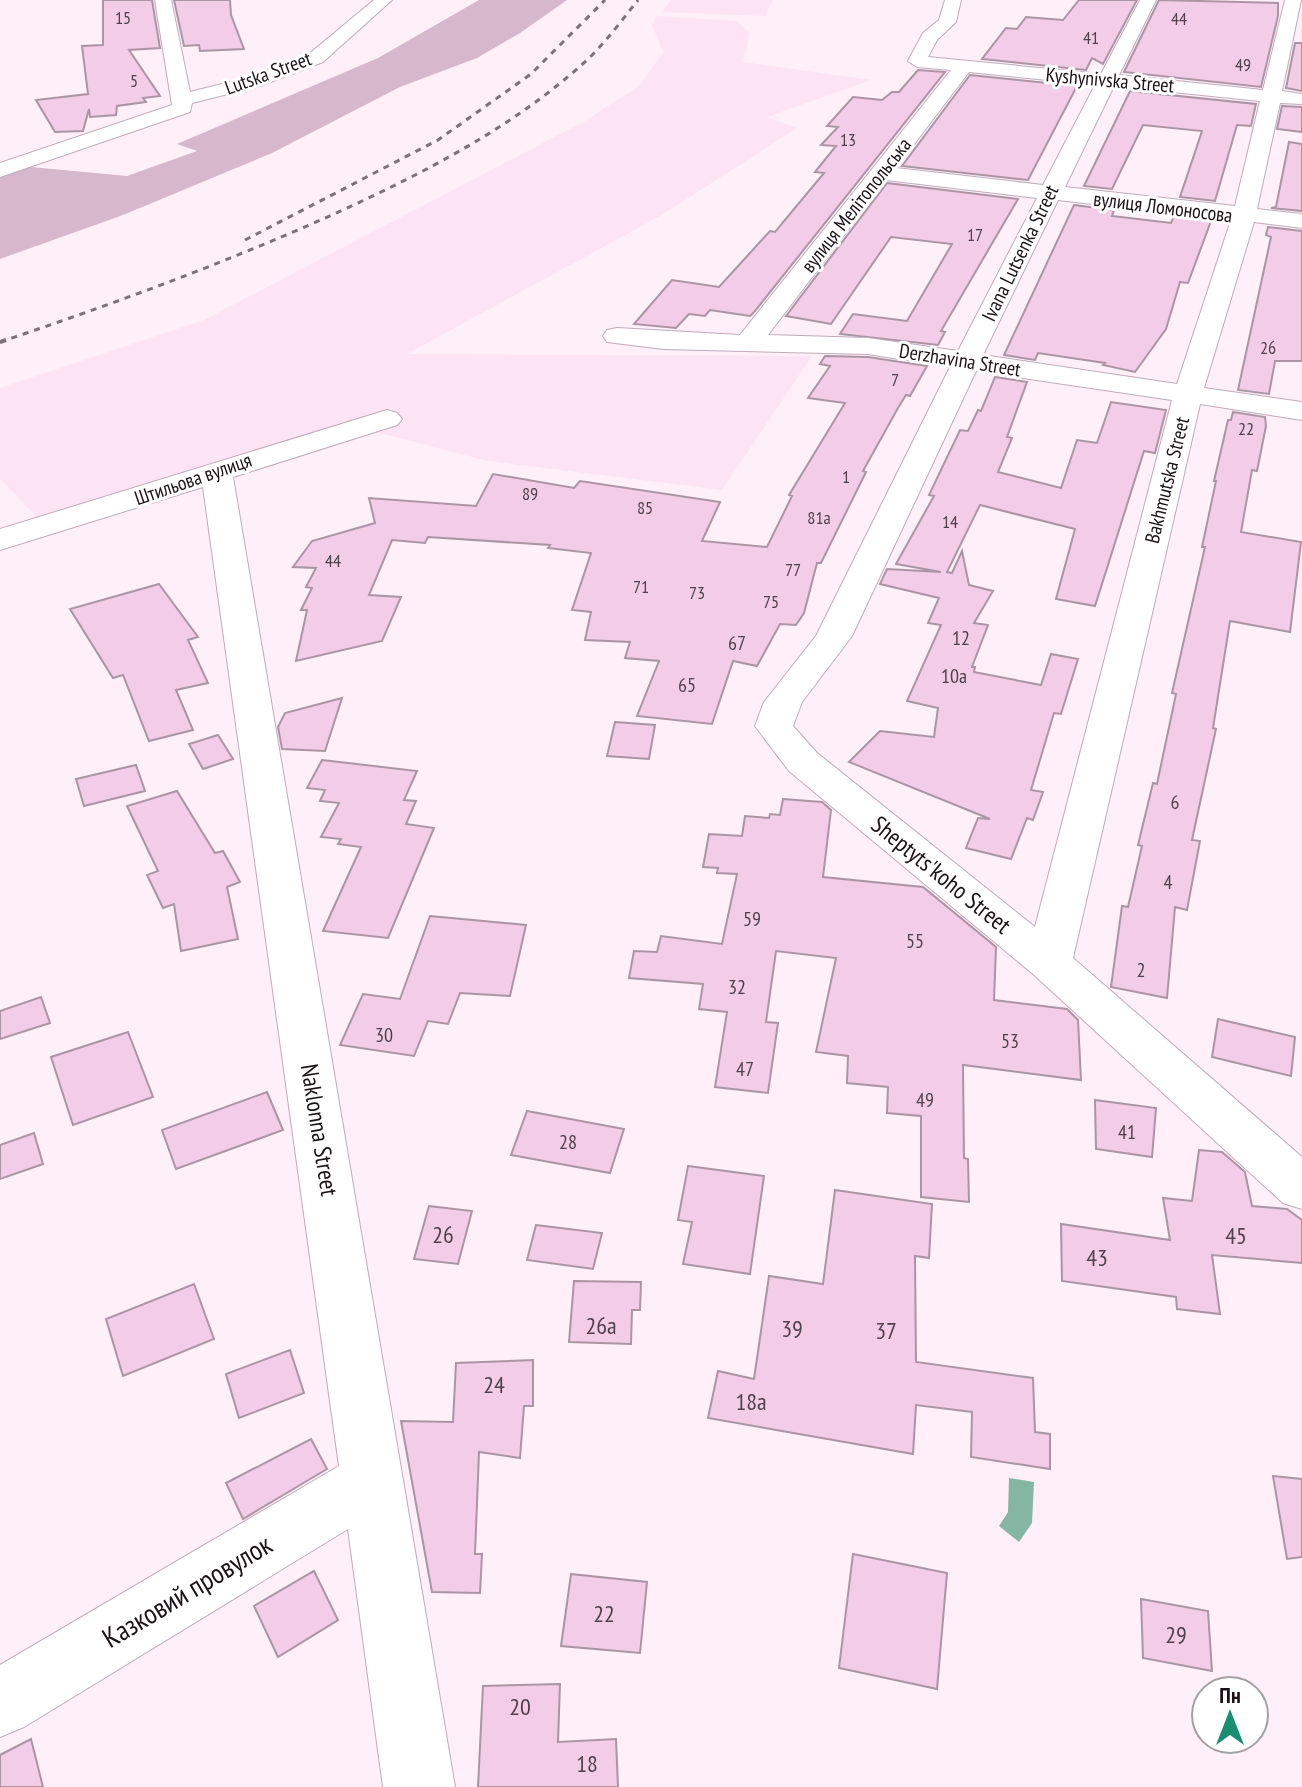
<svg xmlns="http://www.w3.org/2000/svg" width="1302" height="1787" font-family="'PT Sans Narrow',sans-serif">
	<rect width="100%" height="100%" fill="#feeff9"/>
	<path fill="#fce4f4" d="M671,0H773L765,16L662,12Z
		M656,16L737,21L750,33L743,62L871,80L767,117L797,128L660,216L407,354L812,356L722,490L488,461L345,424L37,517L0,479V388L204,320L585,121L640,85L663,52L652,25Z"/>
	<path fill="#d6b7cc" d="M479,0H567L520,33L477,58L400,87L272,153L123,215L0,259V172L20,166L127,176L197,151L177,144L378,58Z"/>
	<path fill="#85b5a3" d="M1009,1478L1034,1482L1032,1523L1019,1542L999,1526L1008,1512Z"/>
	<path fill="#f3cce7" stroke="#ab95a4" stroke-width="2" d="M103,0H152L160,48L129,50L160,96L143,98L146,102L117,106L116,115L90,117L89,109L83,131L55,132L36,100L88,94L82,46L103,45Z
		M174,0H230L231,15L244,49L200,51L199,45L184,46Z
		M1079,0H1137L1103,64L1092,58L1086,70L982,59L1006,28L1017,29L1026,17L1063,20Z
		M1159,0L1278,3V16L1261,87L1124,72Z
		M1295,43H1302V91L1286,88Z
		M918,70L945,72L755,311L750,316L710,310L705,316L689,314L676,328L634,324L672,280L719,287L770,231L775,232L824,173L815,172L836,146L821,145L838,127L827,126L853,97L882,100L892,92H899Z
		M970,75L1077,86L1028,180L902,166Z
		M1130,91L1256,104L1251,126L1237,125L1215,201L1180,197L1202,131L1143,125L1112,189L1084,186Z
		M1282,106L1302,107V132L1277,129Z
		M1289,142L1302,144V211L1271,208L1276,207Z
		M887,183L1018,199L941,331L945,332L938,345L840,334L853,314L907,321L952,244L891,237L831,324L786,316Z
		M1074,205L1114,210L1112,216L1171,223L1174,216L1211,221L1188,283L1180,282L1166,329L1135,372L1103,365L1105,363L1038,353L1035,360L1004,355Z
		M1268,227L1302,231V361H1275L1269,394L1238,390L1271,237L1266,235Z
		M825,356L868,357L927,366L910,396L906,395L898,408L863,471L866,472L821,563H817L804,613L796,625L780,624L757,666L733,661L712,724L637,716L659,661L625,658L630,642L585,640L591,612L572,610L591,553L548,548L550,545L428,537L425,543L392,540L369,595L401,597L382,641L296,661L307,610H301L312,588L306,587L316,568L293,567L312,541L375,523L369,498L476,506L493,474L574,488L580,481L720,502L702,541L767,547L792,496L789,495L845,403L808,398L830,366L820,364Z
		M995,377L1027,382L1007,437L1012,438L998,472L1061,488L1077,440L1097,443L1111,402L1166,410L1155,453L1144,451L1095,606L1056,599L1075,529L980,505L947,572L952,573L962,551L969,585L993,591L974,623L988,625L972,667H975L974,672L1041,685L1051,654L1078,659L1061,714L1054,713L1031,790L1043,792L1033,820L1027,818L1011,859L966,848L978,818L990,819L849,762L880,731L934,737L938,708L907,701L941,625L928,623L939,598L880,584L887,569L941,572L896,564L934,496L929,495L960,430L968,431L978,410L981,411Z
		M1233,412L1265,417L1266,426L1257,471L1252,470L1241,532L1301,542L1290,632L1230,621L1213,728L1216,729L1192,840L1200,841L1187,910L1175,907L1167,998L1111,987L1122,906L1128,907L1142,846L1138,845L1153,783L1157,784L1176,694L1172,693L1205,547H1202L1216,481H1214L1228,420H1231Z
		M159,584L198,637L188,640L208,683L176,690L193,730L149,741L123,675L113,678L70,609Z
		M342,698L325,751L282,749L278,727L285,713Z
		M615,722L655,725L649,759L607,756Z
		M218,735L233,759L203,769L189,744Z
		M322,760L417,771L404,800L416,801L406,824L434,828L388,938L323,931L361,847L338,844L341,839L321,837L339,803L320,801L325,790L307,788Z
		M136,765L145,791L84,806L76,779Z
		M177,791L215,853L223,851L240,882L227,887L238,939L181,951L174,904L163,908L147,875L158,871L127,806Z
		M783,799L822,802L831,810L823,877L923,887L996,947L994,1000L1067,1009L1078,1020L1081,1080L963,1065L964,1158L968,1159L969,1202L921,1197V1116L887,1113L888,1087L847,1083L848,1056L816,1052L836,958L776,951L766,1022L778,1023L768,1093L715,1087L727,1012L699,1009L703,984L629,978L634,951L657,952L661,936L722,944L737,874L717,873L718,868L703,867L709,834L742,836L745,816L769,818L770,814L780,815Z
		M430,916L526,925L510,996L460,993L448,1024L428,1021L414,1056L340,1045L363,994L400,999Z
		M41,997L50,1023L0,1039V1011Z
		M1218,1019L1295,1037L1291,1076L1212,1057Z
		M128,1032L153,1097L73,1125L51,1057Z
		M267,1092L283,1130L176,1169L162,1130Z
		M1095,1100L1156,1108L1152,1157L1096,1149Z
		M527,1111L624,1129L610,1173L511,1155Z
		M34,1133L43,1164L0,1179V1145Z
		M1199,1150L1222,1152L1245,1172L1252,1206L1287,1209L1302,1220V1263L1212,1255L1220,1314L1177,1309L1176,1297L1062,1281L1061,1224L1170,1240L1163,1198L1192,1201Z
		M688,1166L764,1176L750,1274L683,1264L692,1222L678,1220Z
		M835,1190L932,1204L929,1258L915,1256L916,1362L1033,1378L1035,1432L1050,1434V1469L971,1457L972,1412L916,1405L913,1454L708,1418L718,1371L754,1379L769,1276L823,1284Z
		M429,1206L472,1211L458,1264L414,1259Z
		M536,1225L602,1233L593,1269L527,1260Z
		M574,1281L641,1282L640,1310H632L631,1344L569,1342Z
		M194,1284L214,1339L123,1376L106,1319Z
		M290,1350L304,1393L239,1418L226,1374Z
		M533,1360V1406H524L520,1458L479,1452L475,1554H482L480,1593L432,1592L401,1421L453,1422L456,1363Z
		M311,1439L327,1469L243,1519L226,1483Z
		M1273,1476L1302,1479V1557L1287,1559Z
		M853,1554L947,1573L937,1689L839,1668Z
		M314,1571L338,1620L278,1657L254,1606Z
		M571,1574L647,1582L640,1653L561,1646Z
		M1141,1599L1208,1611L1212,1671L1143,1658Z
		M560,1684L558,1742L616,1739L618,1787H478L483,1686Z
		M31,1739L43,1787H0V1755Z"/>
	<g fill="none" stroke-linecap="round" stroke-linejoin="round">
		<g stroke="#c1abba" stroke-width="2">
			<path id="minor" d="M155,0H171L190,92L246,78L309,54L374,0H392L323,62L260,86L192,103L190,112L0,177V163L172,105Z
				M945,0H961L956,22L937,40L928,57L1101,74L1140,0H1156L1119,75L1263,90L1285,0H1301L1282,91L1302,94V104L1280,103L1257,209L1302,214V228L1254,222L1204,388L1302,402V420L1200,404L1073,958L1302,1157V1209L1283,1203L1033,974L789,771L755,726L764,702L816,636L950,367L868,354L664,349L607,342L603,336L607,330L617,328L740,335L951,70L917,67L908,61L923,33L939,20ZM969,72L1095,85L1043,185L896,168ZM1114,86L1260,101L1235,206L1065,187ZM886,180L1037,198L958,351L868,338L768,335ZM1058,200L1231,220L1177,384L983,355ZM976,371L1172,400L1035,927L817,753L793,726L802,702L852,636Z
				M387,410L397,413L402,419L397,425L233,477L455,1787H383L348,1529L24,1727L0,1737V1665L339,1466L203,487L0,550V529Z"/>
		</g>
		<use href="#minor" fill="#fff" fill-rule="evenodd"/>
		<path stroke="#7c7179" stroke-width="3" stroke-dasharray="6 6" stroke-linecap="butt" d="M245,240L438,140L531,74L605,0
			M0,342C113,304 225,263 334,214C424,173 514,127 587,60C606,42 622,20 638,0"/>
		<path stroke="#7c7179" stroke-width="4" stroke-dasharray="10 10" stroke-linecap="butt" d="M0,342L6,340"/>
	</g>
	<g text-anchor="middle" stroke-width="6" stroke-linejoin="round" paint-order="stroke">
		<g font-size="18" fill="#50404b">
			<text x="123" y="24">15</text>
			<text x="1179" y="25">44</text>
			<text x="1091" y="44">41</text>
			<text x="1243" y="71">49</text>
			<text x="134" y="87">5</text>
			<text x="848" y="146">13</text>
			<text x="975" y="241">17</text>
			<text x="1268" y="354">26</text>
			<text x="895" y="386">7</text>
			<text x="1246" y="435">22</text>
			<text x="846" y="483">1</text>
			<text x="530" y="500">89</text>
			<text x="645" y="514">85</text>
			<text x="819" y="524">81а</text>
			<text x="950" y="528">14</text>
			<text x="333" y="567">44</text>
			<text x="793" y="576">77</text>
			<text x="641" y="593">71</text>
			<text x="697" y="599">73</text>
			<text x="771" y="608">75</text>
		</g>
		<g font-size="20" fill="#1a1217" stroke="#fff">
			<text transform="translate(268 73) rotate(-20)" y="7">Lutska Street</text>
			<text transform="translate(1110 80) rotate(5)" y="7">Kyshynivska Street</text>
			<text transform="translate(856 205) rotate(-52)" y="7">вулиця Мелітопольська</text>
			<text transform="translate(1163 207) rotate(7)" y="7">вулиця Ломоносова</text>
			<text transform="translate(1020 253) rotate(-64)" y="7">Ivana Lutsenka Street</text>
			<text transform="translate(960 360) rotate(9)" y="7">Derzhavina Street</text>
			<text transform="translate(193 479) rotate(-19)" y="7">Штильова вулиця</text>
			<text transform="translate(1167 480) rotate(-76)" y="7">Bakhmutska Street</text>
		</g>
		<g font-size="20" fill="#50404b">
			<text x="961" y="645">12</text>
			<text x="737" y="650">67</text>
			<text x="954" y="683">10а</text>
			<text x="687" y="692">65</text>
			<text x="1175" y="809">6</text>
			<text x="1168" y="889">4</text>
			<text x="752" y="926">59</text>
			<text x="915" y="948">55</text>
			<text x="1141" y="977">2</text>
			<text x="737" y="994">32</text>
			<text x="384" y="1042">30</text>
			<text x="1010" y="1048">53</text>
			<text x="745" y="1076">47</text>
			<text x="925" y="1107">49</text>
			<text x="1127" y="1139">41</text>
			<text x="568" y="1149">28</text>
		</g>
		<g font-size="24" fill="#1a1217" stroke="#fff">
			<text transform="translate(941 875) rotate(39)" y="8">Sheptyts'koho Street</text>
			<text transform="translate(319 1130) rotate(81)" y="8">Naklonna Street</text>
		</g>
		<g font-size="24" fill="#50404b">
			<text x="443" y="1243">26</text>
			<text x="1236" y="1244">45</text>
			<text x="1097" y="1266">43</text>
			<text x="601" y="1334">26а</text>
			<text x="792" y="1337">39</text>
			<text x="886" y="1339">37</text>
			<text x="494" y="1393">24</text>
			<text x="751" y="1410">18а</text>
			<text x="604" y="1622">22</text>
			<text x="1176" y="1643">29</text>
			<text x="520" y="1715">20</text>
			<text x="587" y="1772">18</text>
		</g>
		<g font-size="28" fill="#1a1217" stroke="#fff">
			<text transform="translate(187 1591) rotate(-31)" y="10">Казковий провулок</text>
		</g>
	</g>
	<g transform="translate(1230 1715)"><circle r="38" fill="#ffffff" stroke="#a3a0a2" stroke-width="2"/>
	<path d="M0-6L14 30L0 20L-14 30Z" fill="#1a8e70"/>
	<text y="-12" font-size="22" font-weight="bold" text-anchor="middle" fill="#1a1217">Пн</text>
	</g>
</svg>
